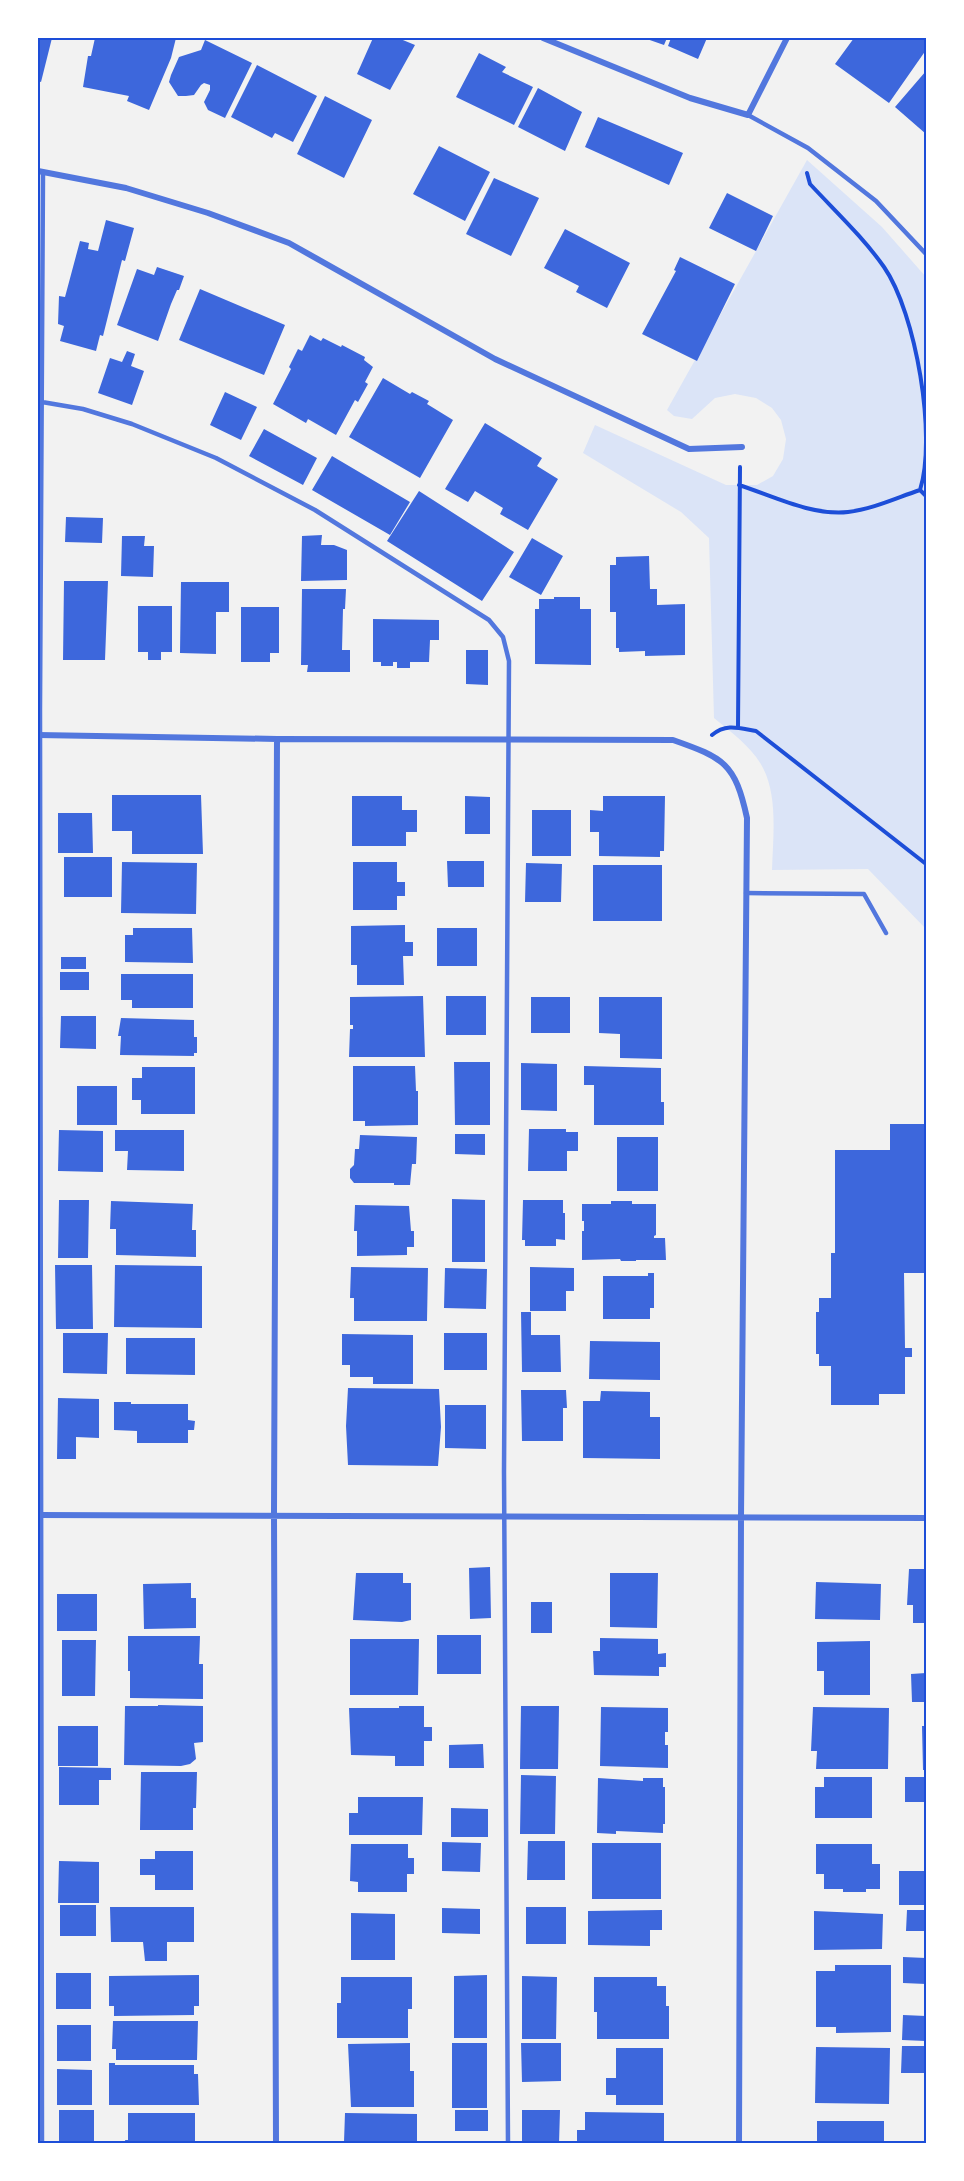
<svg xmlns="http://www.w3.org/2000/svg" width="964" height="2181" font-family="Literata,serif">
	<rect width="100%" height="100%" fill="#f2f2f2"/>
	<path fill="#dbe4f7" d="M807,160L882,227L926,277V929L868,869L772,870C773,838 778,797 763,768C753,748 731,732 714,718L709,538L681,512L583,453L595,425L726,485H757L773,476L783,459L786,439L781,420L772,408L756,398L735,394L715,398L692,419L674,416L667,410Z"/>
	<path fill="#3d67dc" d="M38,38H52L41,82L38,81Z
		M95,38H176L171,58L149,110L127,101L129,96L83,87L88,56H91Z
		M373,38H398L415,45L390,90L357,74Z
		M644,38H667L664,45Z
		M671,38H707L698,59L668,46Z
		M854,38H926V50L889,103L835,64Z
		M205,40L252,63L225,118L208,110L204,102L210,90V85L204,83L201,85L194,95L186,96H178L169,82L171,75L179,57L201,50Z
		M479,53L506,67L502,72L533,87L514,125L456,97Z
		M257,65L317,96L293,142L275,133L272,138L231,117Z
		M926,71V134L895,107Z
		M538,88L582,112L565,151L518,127Z
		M325,96L372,120L344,178L297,154Z
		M598,117L683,153L669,185L585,147Z
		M439,146L490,172L465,221L413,194Z
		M494,178L539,198L511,256L466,234Z
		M727,193L773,216L756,251L709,228Z
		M106,220L134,228L125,261L122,260L103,336L100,335L96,351L60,341L64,326L58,324L59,296L65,297L80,241L89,243L88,249L98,251Z
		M565,229L630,263L607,308L576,292L579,286L544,268Z
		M680,257L735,284L697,361L642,334L676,271L674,270Z
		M157,267L184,276L179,290H177L171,304L158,341L117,325L137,269L154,275Z
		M200,289L285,325L264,375L179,340Z
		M310,335L321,341L323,338L341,347L342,345L365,357L364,360L373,367L365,382L368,384L358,402L355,400L336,435L308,419L306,423L273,404L291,369L289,367L298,349L302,351Z
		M127,351L135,354L131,366L144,371L132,405L98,393L110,358L122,362Z
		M383,378L410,394L412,392L429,401L427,404L453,420L420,478L349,437Z
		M225,392L257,407L241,440L210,425Z
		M485,423L542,458L537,466L558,479L528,530L500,514L503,508L475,491L468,502L445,489Z
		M264,429L317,458L303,485L249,456Z
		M332,456L410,502L390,535L312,490Z
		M419,491L514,552L482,601L387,541Z
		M66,517L103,518L102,543L65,542Z
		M322,535L321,545H334L347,550V580L301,581L302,536Z
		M122,536H145L144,546H154L153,577L121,576Z
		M532,538L563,556L541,595L509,577Z
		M649,556L650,589H657V605L685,604V655L645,656V651L619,652V648H616V612H610V565H616V557Z
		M64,581H108L105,660H63Z
		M181,582H229V612H216V654L180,653Z
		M302,589H346L345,609H343L342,650H350V672H307L308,665H301Z
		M554,597H580V609H591V665L535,664V609H539V599H554Z
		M138,606H172V652H161V660H148V652H138Z
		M241,607H279V653H270V662H241Z
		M373,619L439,620V640H430L429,662H410V668H397V662H393V666H381V662H373Z
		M466,650H488V685L466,684Z
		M112,795H201L203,854H132V831H112Z
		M352,796H402V810H417V832H406V846H352Z
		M465,796L490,797V834H465Z
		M603,796H665L664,851H660V857L599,856V832H590V810L603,811Z
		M532,810H571V856H532Z
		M58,813H92L93,853H58Z
		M64,857H112V897H64Z
		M447,861H484V887H448Z
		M122,862L197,863L196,914L121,913Z
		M353,862H397V882H405V896H397V910H353Z
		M526,863L562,864L561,902H525Z
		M593,865H662V921H593Z
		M405,925V942H413V956H403L404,985H357V965H351V926Z
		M133,928H192L193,963L125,962V935H133Z
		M437,928H477V966H437Z
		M61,957H86V969H61Z
		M60,972H89V990H60Z
		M121,974H193V1008H132V1000H121Z
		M423,996L425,1057H349L350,1029H353V1025H350V997Z
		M446,996H486V1035H446Z
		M531,997H570V1033H531Z
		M599,997H662V1059L620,1058V1034L599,1033Z
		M61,1016H96V1049L60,1048Z
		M121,1018L194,1020V1037H197V1053H194V1056L120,1055L121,1036H118Z
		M454,1062H490V1125H455Z
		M521,1063L557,1064V1111L521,1110Z
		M353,1066H415L416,1091H418V1125L365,1126V1121H353Z
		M584,1066L661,1068V1102H664V1125H594V1085H584Z
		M142,1067H195V1114H141V1100H132V1078H142Z
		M77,1086H117V1125H77Z
		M890,1124H926V1273H904L905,1348H912V1357H905V1394H879V1405H831V1366H819V1354H816V1312H819V1298H831V1253H835V1150H890Z
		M529,1129H566V1132H578V1151H567V1171H528Z
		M59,1130L103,1131V1172L58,1171Z
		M115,1130H184V1171L127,1170L128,1151H115Z
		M455,1134H485V1155L455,1154Z
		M360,1135L417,1137L416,1164H412L410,1185H394V1183H354L350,1178V1169L354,1165L355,1149H359Z
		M617,1137H658V1191H617Z
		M452,1199L485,1200V1262H452Z
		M59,1200H89L88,1258H58Z
		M523,1200H563V1213H565V1240L556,1239V1246H525V1240H522Z
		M111,1201L193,1204L192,1230H196V1257L116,1255V1229H110Z
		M611,1201H632V1204H656V1235L654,1236V1238H665L666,1260H636V1261H621L620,1259L582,1260V1231H584V1221H582V1204H611Z
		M355,1205L409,1206L411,1231H414V1247H407V1255L357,1256V1231H354Z
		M55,1265H92L93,1329H56Z
		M115,1265L202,1266V1328L114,1327Z
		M351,1267L428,1268L427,1321H354V1298H350Z
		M530,1267L574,1268V1291H566V1311H530Z
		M445,1268L487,1269L486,1309L444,1308Z
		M648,1273H654V1308H650V1319H603V1276H648Z
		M521,1312H531V1335H560L561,1372H522Z
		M63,1333H108L107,1374L63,1373Z
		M444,1333H487V1370H444Z
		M342,1334L413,1335V1384H373V1377H350V1365H342Z
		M126,1338H195V1375L126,1374Z
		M590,1341L660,1342V1380L589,1379Z
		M348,1388L439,1389L441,1427L438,1466L348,1465L346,1426Z
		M521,1390H566L567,1408H563V1441H522Z
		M601,1391L650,1392V1417H660V1459L583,1458V1401H600Z
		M58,1398L99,1399V1438L76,1437V1459H57Z
		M114,1402H131V1404H188V1420L195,1421L194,1430H188V1443H137V1431L114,1430Z
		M445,1405H486V1449L445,1448Z
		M490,1567L491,1618L470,1619L469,1568Z
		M909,1569H926V1623H913V1605H907Z
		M356,1573H403V1583H411V1620L402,1622L353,1620Z
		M610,1573H658L657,1628L610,1627Z
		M816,1582L881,1584L880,1620L815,1619Z
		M191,1583V1598H196V1628L144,1629L143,1584Z
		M57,1594H97V1631H57Z
		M531,1602H552V1633H531Z
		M437,1635H481V1674H437Z
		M128,1636H200L199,1664H203V1699L130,1698V1671H128Z
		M600,1638L658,1639V1654L666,1653V1667H659V1676L594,1675L593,1651H600Z
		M350,1639H419L418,1695H350Z
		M62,1640H96L95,1696H62Z
		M870,1641V1695H824V1671H817V1642Z
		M926,1673V1702H912L911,1674Z
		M158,1705L203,1706V1742L194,1743L196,1759L190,1764L181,1766L124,1765L125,1706H158Z
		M399,1706H424V1727H432V1741H424V1766H395V1756L351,1755L349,1708H399Z
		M521,1706H559L558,1769H520Z
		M601,1707L668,1708V1732H665V1745H668V1768L600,1766Z
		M813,1707L889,1708L888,1769H816L817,1751H811Z
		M58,1726H98V1766H58Z
		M922,1726H926V1770H923Z
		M483,1744L484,1768H449V1745Z
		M59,1767L111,1768V1780H99V1805H59Z
		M141,1772H197L196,1808H193V1830H140Z
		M521,1775L556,1776L555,1834H520Z
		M824,1777H872V1818H815V1787H824Z
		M905,1777H926V1802H905Z
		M598,1778L643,1781V1778H663V1787H665V1824H663V1833L616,1831V1834L597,1833Z
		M358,1797H423L422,1835H349V1813H358Z
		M451,1808L488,1809V1837H451Z
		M528,1841H565V1880H527Z
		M442,1842L481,1843L480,1872L442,1871Z
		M592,1843H661V1899H592Z
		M351,1844H408V1858H414V1874H407V1892H358V1882L350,1881Z
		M816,1844H872V1864H880V1889H866V1892H843V1889H824V1874H816Z
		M155,1851H193V1890H155V1875H140V1859H155Z
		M59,1861L99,1862V1903H58Z
		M899,1871H926V1905H899Z
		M60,1905H96V1936H60Z
		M110,1907H194V1942H167V1961H145L143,1942H111Z
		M526,1907H566V1944H526Z
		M442,1908L480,1909V1934L442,1933Z
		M662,1910V1930H650V1946L588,1945V1911Z
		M907,1910H926V1931H906Z
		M814,1911L883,1914L882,1949L814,1950Z
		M351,1913L395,1914V1960H351Z
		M903,1957L926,1958V1984L903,1983Z
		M835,1965H891V2032L836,2033V2027H816V1971H835Z
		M56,1973H91V2009H56Z
		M199,1975V2006H194V2015L114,2016V2006H109V1976Z
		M487,1975V2038H454V1976Z
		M522,1976L557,1977L556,2039H522Z
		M341,1977H412V2009H408V2038H337V2003H341Z
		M594,1977H657V1986H666V2006H669V2039H597V2012H594Z
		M903,2015L926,2016V2041L902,2040Z
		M113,2021H198L197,2060H116V2049H112Z
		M57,2025H91V2061H57Z
		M410,2043V2071H414V2107H351L348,2044Z
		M452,2043H487V2108H452Z
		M521,2043H561V2081L522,2082Z
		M902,2046H926V2073H901Z
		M816,2047L890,2048L889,2104L815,2103Z
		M616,2048H663V2105H616V2095H606V2078H616Z
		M109,2063H115V2065H194V2074H198L199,2105H109Z
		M57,2069L92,2070V2105H57Z
		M59,2110H94V2144H59Z
		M455,2110H488V2131H455Z
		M522,2110H560L559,2144H522Z
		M585,2112L664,2113V2144H577V2130H585Z
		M128,2113H195V2142L192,2144H126L125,2140H128Z
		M345,2113L417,2114V2141H421V2144L344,2142Z
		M817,2121H884V2144H817Z"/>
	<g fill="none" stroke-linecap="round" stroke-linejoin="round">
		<path stroke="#1d4ed8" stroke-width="4" d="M807,173L810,184C835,211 863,237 884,267C916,313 937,437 920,490
			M739,485C773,496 812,516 848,512C873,509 896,498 920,490L926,496
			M738,727L740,467
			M712,735C726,723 739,728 756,731L926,864"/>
		<path stroke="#5277de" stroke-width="4.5" d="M748,115L808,148L876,201L926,254
			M42,402L83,409L132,424L216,458L315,510L489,620L503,637L509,661L504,1472L508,2144
			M746,893L864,894L886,933
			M42,2144L40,710L43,172"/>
		<path stroke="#5277de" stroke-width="6" d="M543,38L690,98L748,115L787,38
			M38,171L126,188L208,213L289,243L495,359L689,449L742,447
			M38,735L277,739L673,740C724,758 735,763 747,818L741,1517L739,2144
			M38,1515L926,1518
			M276,2144L274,1514L277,739"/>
	</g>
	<rect width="964" height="2181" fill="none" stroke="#ffffff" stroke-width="78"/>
	<rect x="39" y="39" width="886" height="2103" fill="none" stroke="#1d4ed8" stroke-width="2"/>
</svg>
